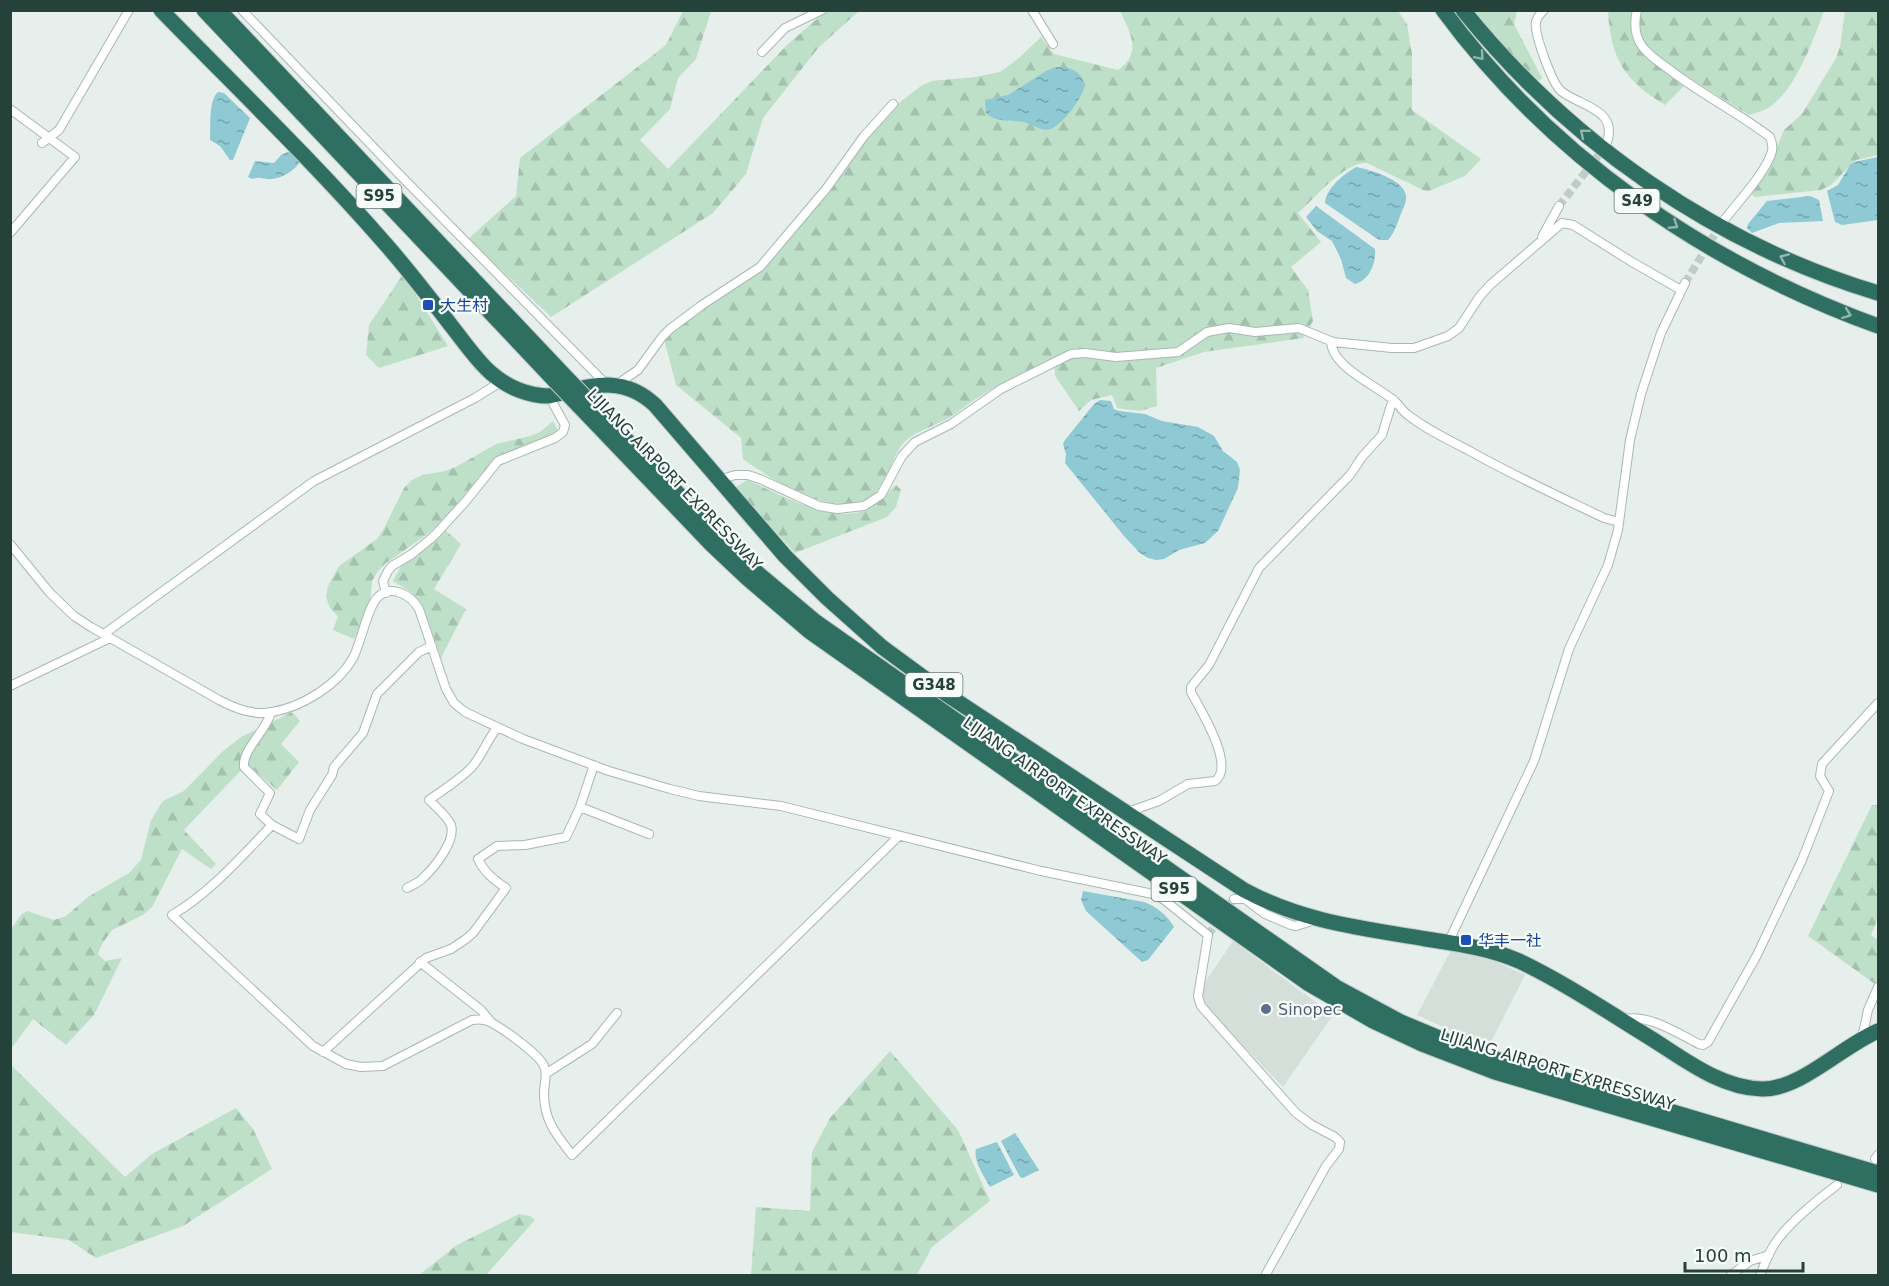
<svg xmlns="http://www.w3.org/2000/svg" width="1889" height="1286" font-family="'DejaVu Sans','Noto Sans SC',sans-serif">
	<defs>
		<pattern id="forest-firs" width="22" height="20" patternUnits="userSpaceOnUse" patternTransform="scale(1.5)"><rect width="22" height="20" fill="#bfe0c8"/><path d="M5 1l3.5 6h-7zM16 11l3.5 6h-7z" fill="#a4c1ad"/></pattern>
		<pattern id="water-ripples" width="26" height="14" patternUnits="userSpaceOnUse" patternTransform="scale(1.5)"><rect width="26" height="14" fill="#8ec9d4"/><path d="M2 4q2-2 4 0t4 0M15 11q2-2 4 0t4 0" fill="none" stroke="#74a5ad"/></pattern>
	</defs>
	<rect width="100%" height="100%" fill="#e6efeb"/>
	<path fill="#d4dfda" d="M1233,941L1333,1015L1283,1087L1202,1003L1201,988Z
		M1451,950L1490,959L1525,975L1490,1044L1454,1032L1417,1015Z"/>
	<path fill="url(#forest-firs)" d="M683,11H711L696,59L678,78L670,109L640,140L668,169L787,45L826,11H857L858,12L819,47L763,118L746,174L713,213L551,317L468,239L516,196L520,158L666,45Z
		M1120,11H1398L1407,24L1412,54V110L1481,159L1465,176L1429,191L1423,190L1367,163C1345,161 1314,199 1298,213L1321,242L1291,267L1308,290L1313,321L1303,338L1204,352L1156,368L1157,406L1140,411L1117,408L1112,395L1091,400L1079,411L1055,376L1054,357C1028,371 999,383 974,400C966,405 960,411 952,416C938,425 920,429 908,439C893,451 891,472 881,486C849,531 774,481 743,459L741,438L676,385L664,339L703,307L762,269L866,138L895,106L921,86L932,81L975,77L1000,72L1019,58L1041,37L1054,54L1118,70C1143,53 1130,32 1120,11Z
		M1467,11H1517L1514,24L1542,78L1536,83Z
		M1608,11H1824C1813,40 1797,87 1771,106C1764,111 1756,113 1749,115L1691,79L1665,105C1624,80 1611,59 1608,11Z
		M1845,11H1878V155L1856,160L1831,185L1821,190L1755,197L1750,193L1772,159L1784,130L1802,114L1836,58L1840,47Z
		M403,274L448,346L379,368L366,355L369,325Z
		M553,421L558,431L554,434L499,456L483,472L450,513L429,533L386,563L378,571L372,581L370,604L354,639L333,630L338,616L330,608L326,597L328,586L339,566L377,539L383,530L404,488L412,480L423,475L445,471L456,467L496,444L530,436L540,432Z
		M747,480C778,493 834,526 867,509C877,504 887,493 896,485L901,490L896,507L887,517L795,553L735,488Z
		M444,529L461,544L434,589L466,609L441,658L423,606L412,593L393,581L402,564L415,558Z
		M292,712L300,721L281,744L299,762L277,790L247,764L184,830L216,864L211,869L182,849L152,907L143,915L112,930L102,944L98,954L105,961L122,958L94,1015L66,1045L33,1019L11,1049V929L22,914L27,911L54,920L66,916L88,897L129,873L141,860L151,820L163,801L184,791L222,752L241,737Z
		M1872,805H1878V918L1871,935L1878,940V978L1875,984L1808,936Z
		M890,1051L958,1130L990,1201L932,1247L917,1275H751L756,1207L810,1211L812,1152L830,1118Z
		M10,1064L125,1177L152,1154L236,1108L253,1129L272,1169L183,1226L96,1258L69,1240L11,1232Z
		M519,1214L530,1216L535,1220L486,1275H419L457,1245Z"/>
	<path fill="url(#water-ripples)" d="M1056,67C1071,67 1080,70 1085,85C1083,97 1062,126 1050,129C1042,132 1034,125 1027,123C1014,119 997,124 986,113L985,100L1008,95L1046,71Z
		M218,92L224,93L250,118L233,160H230L220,146L210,140C211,126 208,101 218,92Z
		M290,151L300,162C295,170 281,179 271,179C263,180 262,176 252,179L248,177L255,161L274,163L281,155Z
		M1878,157V220L1842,225L1835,222L1827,191L1838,185L1850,165L1854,162Z
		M1356,167C1369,169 1405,180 1406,196C1407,203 1401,212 1399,219C1396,226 1394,233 1388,240H1379L1325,203C1326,188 1344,174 1356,167Z
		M1810,196L1819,200L1823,221L1779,223L1752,233L1747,228L1748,224L1767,201Z
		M1316,206L1375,249C1376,263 1370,280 1355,284L1346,278L1341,259L1332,241L1317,231L1306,217Z
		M1100,400L1111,401L1114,409L1119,411L1145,414L1162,421L1198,427L1214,436L1223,451L1237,462L1240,470L1238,488L1218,531L1205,543L1179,550L1164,559L1156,560L1148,558L1140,553L1124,536L1065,463L1066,454L1063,444L1065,440L1094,404Z
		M1083,891L1144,902C1157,907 1167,915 1174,927L1148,960L1142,962L1086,911L1081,900Z
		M1015,1133L1039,1170L1023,1178L1020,1177L1001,1141Z
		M997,1142L1014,1175L990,1187C984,1176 973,1161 976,1149Z"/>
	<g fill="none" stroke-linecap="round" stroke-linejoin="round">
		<path stroke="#bfccc8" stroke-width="8" stroke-dasharray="8 4" stroke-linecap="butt" d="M1559,206L1605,147
			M1685,283L1721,224
			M1208,935L1234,899"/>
		<g stroke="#a8b8b2" stroke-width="10">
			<path id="street" d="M242,10L399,174L606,384
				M1032,10L1053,44
				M1544,10C1540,14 1537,17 1536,22C1534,34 1552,83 1561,91C1581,107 1620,109 1606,145
				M1637,10C1634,23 1634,35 1642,46C1648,55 1658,61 1666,67C1699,93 1737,112 1770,137C1772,142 1773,146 1772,151C1767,171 1738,202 1725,219
				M762,52L785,28L822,10
				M10,109L75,157L10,233
				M42,143L59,130L129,10
				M1542,237L1559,206
				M1331,341C1331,366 1375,385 1392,399C1398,403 1402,411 1408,415C1426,429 1448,440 1468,450C1512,475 1558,496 1604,518L1619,522
				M616,385L638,370L662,337L670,329L702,305L760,267L826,189L864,136L893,104
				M719,480L735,475H748L760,479L819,506L837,509L864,506L881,495L902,456L915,442L951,424L1001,389L1071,354L1085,353L1116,357L1178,352L1207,332L1229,328L1255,332L1299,328L1333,342L1392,348H1414L1448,336L1459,328L1480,296L1490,285L1562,223L1573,225L1632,262L1681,290
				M10,544L50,593L74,616L91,627L219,700C234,708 254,716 272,712C302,707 338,685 353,658C361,643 367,609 377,598C390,583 411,595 419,609L446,689L454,703L465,712L523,739L609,771L670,789L699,796L781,806L1041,871L1153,894L1163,899L1208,935L1198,996L1201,1006L1296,1113L1312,1125L1335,1137L1340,1142L1339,1149L1326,1166L1265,1276
				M386,593L383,581L388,571L392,566L412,554L434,536L466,501L498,461L555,438L563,432L565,425L549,396
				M104,634L314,481L475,398L502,381
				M10,686L110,638
				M271,713C265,732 242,750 244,767L270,793L260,814L272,825C242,856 209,894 172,915L313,1046L346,1064L361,1067L383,1066L472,1020C479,1019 484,1019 490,1022C502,1028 539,1054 544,1066C548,1075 544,1084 544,1093C544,1121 556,1134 572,1155L899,836
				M580,807L649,834
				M1128,814L1133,810L1159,801L1188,784L1215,781C1236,766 1200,709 1191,692V687L1209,665L1259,568L1350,475L1362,457L1382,435L1393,399
				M272,825L299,839L310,810L332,775L334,767L363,733L377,694L419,652L432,646
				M407,888C412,885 419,883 423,878C434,868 456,841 451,825C447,816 436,807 429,800C443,790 459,780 471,768C482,756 487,740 497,728
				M1234,899H1245L1265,914L1291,925L1296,926L1315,920
				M1448,943L1534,761L1569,649L1608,565L1618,530L1630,440L1641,394L1661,333L1685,283
				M420,962L481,1010L491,1022
				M1621,1020C1646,1012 1677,1033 1699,1044L1703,1045L1708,1042L1757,955L1802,860L1829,791L1820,776L1822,764L1878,703
				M1862,1038L1868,1010L1878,987
				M323,1052L426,958L451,949L466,939L473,933L506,888C494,880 484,872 478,859L497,846L525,845L566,837L580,807L594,765
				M547,1073L592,1044L617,1013
				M1875,1159L1878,1155
				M1730,1276L1750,1261L1769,1255
				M1760,1276C1764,1265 1768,1254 1774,1245C1786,1225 1818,1199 1837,1185"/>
		</g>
		<g stroke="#c2cac8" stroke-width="17">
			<path id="highway" d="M161,10C235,86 312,160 382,240C407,268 430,298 453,328C465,343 477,361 491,373C507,387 528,396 549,396C589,387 621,373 655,405L785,556L827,598L882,647L946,694L1244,890C1303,922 1361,928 1426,939C1458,944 1489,948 1519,961C1565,983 1608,1012 1652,1039C1685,1060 1721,1088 1762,1089C1800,1090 1842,1046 1878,1031
				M204,10L555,381
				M219,10L565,376
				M1443,10C1552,158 1707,264 1878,326
				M1463,10C1570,143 1715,244 1878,293
				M589,401L720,537L754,570L816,622L1336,987L1401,1022L1475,1053L1878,1173
				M578,405L712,545L747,578L809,631L1309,984L1373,1021L1422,1044L1495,1072L1878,1185"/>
		</g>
		<use href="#street" stroke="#fff" stroke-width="8"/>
		<use href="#highway" stroke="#2f6f62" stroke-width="15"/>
		<g stroke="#c2cac8" stroke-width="17" stroke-linecap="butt">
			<path id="highway-bridge" d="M565,376L589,401
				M555,381L578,405"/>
		</g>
		<use href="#highway-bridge" stroke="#2f6f62" stroke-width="15"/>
	</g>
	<defs><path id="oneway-chevron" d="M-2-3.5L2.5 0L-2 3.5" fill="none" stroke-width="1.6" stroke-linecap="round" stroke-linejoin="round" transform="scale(1.5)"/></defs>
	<g stroke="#93b5ae">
		<use href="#oneway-chevron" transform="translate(1480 56) rotate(49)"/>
		<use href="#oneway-chevron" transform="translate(1584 133) rotate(-140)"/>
		<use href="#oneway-chevron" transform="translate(1674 225) rotate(33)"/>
		<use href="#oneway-chevron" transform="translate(1784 258) rotate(-156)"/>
		<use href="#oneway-chevron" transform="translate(1847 314) rotate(21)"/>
	</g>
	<g fill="#1a4fb4" stroke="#f7fbf9" stroke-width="2">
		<rect x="422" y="299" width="12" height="12" rx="3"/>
		<rect x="1460" y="934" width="12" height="12" rx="3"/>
	</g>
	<circle fill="#5c6f8a" stroke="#f7fbf9" stroke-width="2" cx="1266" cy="1009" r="6"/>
	<g text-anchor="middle" stroke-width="4.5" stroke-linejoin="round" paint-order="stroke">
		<g fill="#f7fbf9" stroke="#637a73" stroke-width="1.5">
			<rect x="356.5" y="184" width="45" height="24" rx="4.5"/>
			<rect x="1614.5" y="189" width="45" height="24" rx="4.5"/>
			<rect x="905.5" y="673" width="57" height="24" rx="4.5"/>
			<rect x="1151.5" y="877" width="45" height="24" rx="4.5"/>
		</g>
		<g font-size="15" font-weight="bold" fill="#24423a">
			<text x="379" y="201">S95</text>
			<text x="1637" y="206">S49</text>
			<text x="934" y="690">G348</text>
			<text x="1174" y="894">S95</text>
		</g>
		<g font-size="16" fill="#164399" stroke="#f7fbf9" text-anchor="start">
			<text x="440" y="311">大生村</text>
			<text x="1478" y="946">华丰一社</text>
		</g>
		<g font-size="16" fill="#24423a" stroke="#f7fbf9">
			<text transform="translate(675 479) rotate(46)" y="6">LIJIANG AIRPORT EXPRESSWAY</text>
			<text transform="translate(1065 790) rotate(35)" y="6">LIJIANG AIRPORT EXPRESSWAY</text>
			<text transform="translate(1558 1069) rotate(17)" y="6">LIJIANG AIRPORT EXPRESSWAY</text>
		</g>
		<g font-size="16" fill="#4e5e75" stroke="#f7fbf9" text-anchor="start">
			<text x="1278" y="1015">Sinopec</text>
		</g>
	</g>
	<rect width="1889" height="1286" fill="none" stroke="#24423a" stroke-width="24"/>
	<path d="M1685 1262v9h118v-9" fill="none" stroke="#24423a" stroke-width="3"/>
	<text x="1694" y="1262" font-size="18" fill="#24423a" stroke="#f7fbf9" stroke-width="4.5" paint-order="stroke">100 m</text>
</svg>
